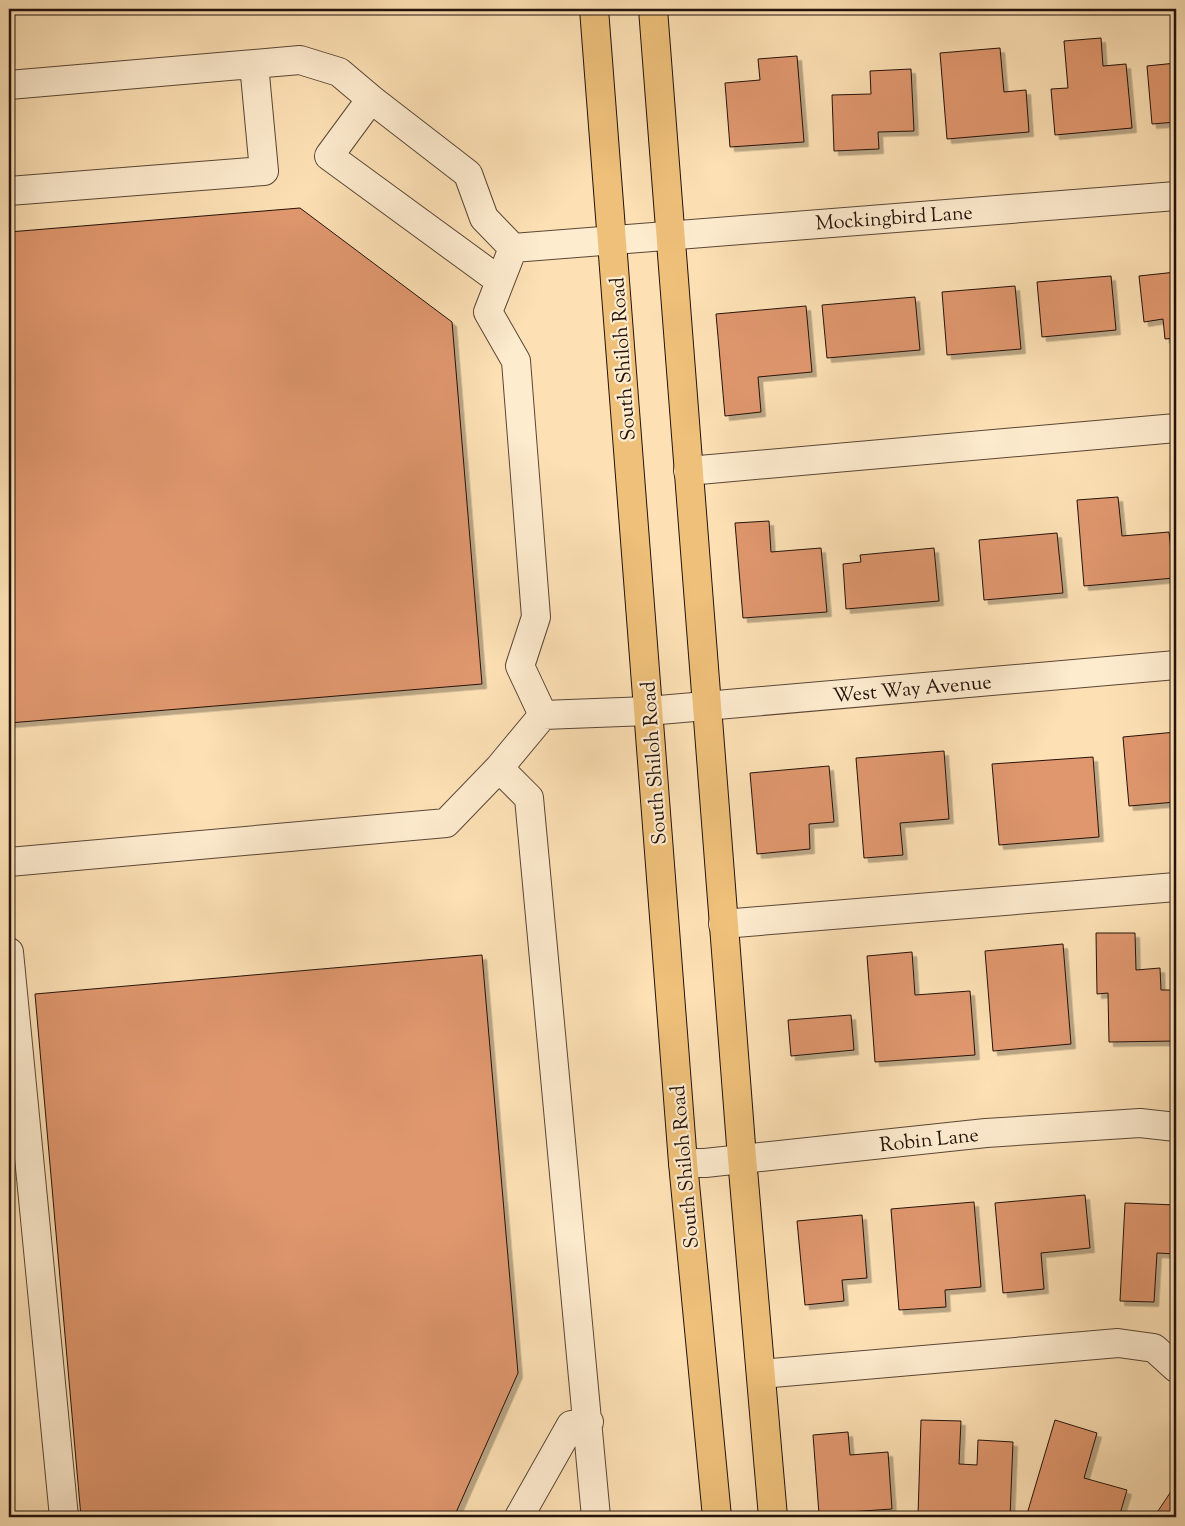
<svg xmlns="http://www.w3.org/2000/svg" width="1185" height="1526" font-family="'Sorts Mill Goudy',serif">
	<defs>
		<filter id="shadow"><feDropShadow dx="4.5" dy="4.5" stdDeviation="0" flood-color="#0004"/></filter>
	</defs>
	<rect width="100%" height="100%" fill="#fde1b5"/>
	<filter id="stains"><feTurbulence type="fractalNoise" baseFrequency=".004" numOctaves="4"/><feColorMatrix values="0 0 0 0 .2 0 0 0 0 .09 0 0 0 0 .02 0 0 0 .5 -.17"/></filter>
	<radialGradient id="worn" r=".72"><stop offset=".6" stop-color="#630" stop-opacity="0"/><stop offset="1" stop-color="#630" stop-opacity=".3"/></radialGradient>
	<path fill="#e0976e" stroke="#23120b" filter="url(#shadow)" d="M1101,38L1103,66L1126,64L1132,128L1055,135L1051,89L1068,88L1064,41Z
		M1000,48L1004,92L1026,90L1029,132L947,139L940,53Z
		M797,56L804,142L730,147L725,83L760,80L758,59Z
		M1176,63V122L1152,124L1147,66Z
		M911,69L914,131L878,132L879,149L834,151L832,95L871,94L870,71Z
		M300,208L452,322L482,684L9,723V232Z
		M1176,272V338L1165,339L1163,319L1144,322L1139,276Z
		M1111,276L1116,330L1042,337L1037,282Z
		M1015,286L1021,349L947,355L942,292Z
		M915,297L920,350L827,358L822,305Z
		M806,306L812,372L758,377L761,412L725,416L716,314Z
		M1118,497L1122,536L1169,532L1174,578L1084,586L1077,500Z
		M769,521L771,552L821,548L827,612L743,618L735,523Z
		M1057,533L1063,593L984,600L979,540Z
		M934,548L939,601L846,609L843,564L861,562L860,555Z
		M1176,732V802L1129,806L1123,737Z
		M944,751L949,819L900,823L903,855L864,858L856,758Z
		M1093,757L1099,837L999,845L992,764Z
		M829,766L834,822L809,824L810,849L757,854L750,773Z
		M1096,933H1135L1136,970L1160,968L1161,990H1176V1041L1109,1042L1108,993L1097,994Z
		M1063,944L1071,1044L993,1051L985,951Z
		M912,952L915,995L970,991L975,1055L875,1062L867,956Z
		M482,955L518,1373L454,1517H81L35,994Z
		M851,1015L854,1050L791,1056L788,1020Z
		M1085,1195L1090,1248L1041,1253L1044,1289L1003,1293L995,1203Z
		M974,1202L981,1287L945,1290L946,1307L899,1310L891,1209Z
		M1125,1203L1176,1205V1254L1157,1253L1154,1302L1120,1301Z
		M862,1215L867,1278L842,1280L844,1301L805,1305L797,1221Z
		M921,1420L961,1421L959,1464L977,1465L978,1440L1013,1442L1010,1517L918,1515Z
		M1055,1420L1097,1433L1084,1478L1127,1490L1119,1517H1037L1027,1514Z
		M848,1432L850,1455L888,1452L892,1509L819,1514L813,1435Z
		M1176,1484V1517H1154Z"/>
	<g fill="none" stroke-linecap="round" stroke-linejoin="round">
		<g stroke="#5a4636" stroke-width="30">
			<path id="minor" d="M9,85L300,60L339,72L371,99
				M9,191L264,171L254,64
				M500,281L329,156L371,99L468,174L484,218L513,248
				M688,471L1176,428
				M543,715L648,711L1176,665
				M9,862L446,823L499,768
				M723,924L1176,887
				M9,952L64,1517
				M683,1163H705L986,1133L1140,1123L1176,1127
				M761,1374L1118,1343L1154,1348L1176,1368
				M519,1517L571,1425L589,1422
				M596,1517L529,798L499,768L543,715L520,666L536,617L516,361L488,312L513,248L1176,196"/>
		</g>
		<g stroke="#23120b" stroke-width="30">
			<path id="major" d="M594,9L683,1163L717,1517
				M653,9L742,1158L773,1517"/>
		</g>
		<use href="#minor" stroke="#feeccf" stroke-width="28"/>
		<use href="#major" stroke="#eec07a" stroke-width="28"/>
	</g>
	<g text-anchor="middle" stroke-width="4.5" stroke-linejoin="round" paint-order="stroke">
		<g font-size="20" fill="#23120b" stroke="#feeccf">
			<text transform="translate(894 217) rotate(-4)" y="7">Mockingbird Lane</text>
			<text transform="translate(622 359) rotate(-94)" y="7">South Shiloh Road</text>
			<text transform="translate(912 688) rotate(-5)" y="7">West Way Avenue</text>
			<text transform="translate(653 763) rotate(-94)" y="7">South Shiloh Road</text>
			<text transform="translate(929 1139) rotate(-6)" y="7">Robin Lane</text>
			<text transform="translate(684 1167) rotate(-95)" y="7">South Shiloh Road</text>
		</g>
	</g>
	<rect width="1185" height="1526" fill="none" stroke="#fde1b5" stroke-width="30"/>
	<rect x="10" y="10" width="1165" height="1506" fill="none" stroke="#23120b" stroke-width="2.5"/>
	<rect x="15" y="15" width="1155" height="1496" fill="none" stroke="#23120b"/>
	<rect width="100%" height="100%" filter="url(#stains)"/>
	<rect width="100%" height="100%" fill="url(#worn)"/>
</svg>
